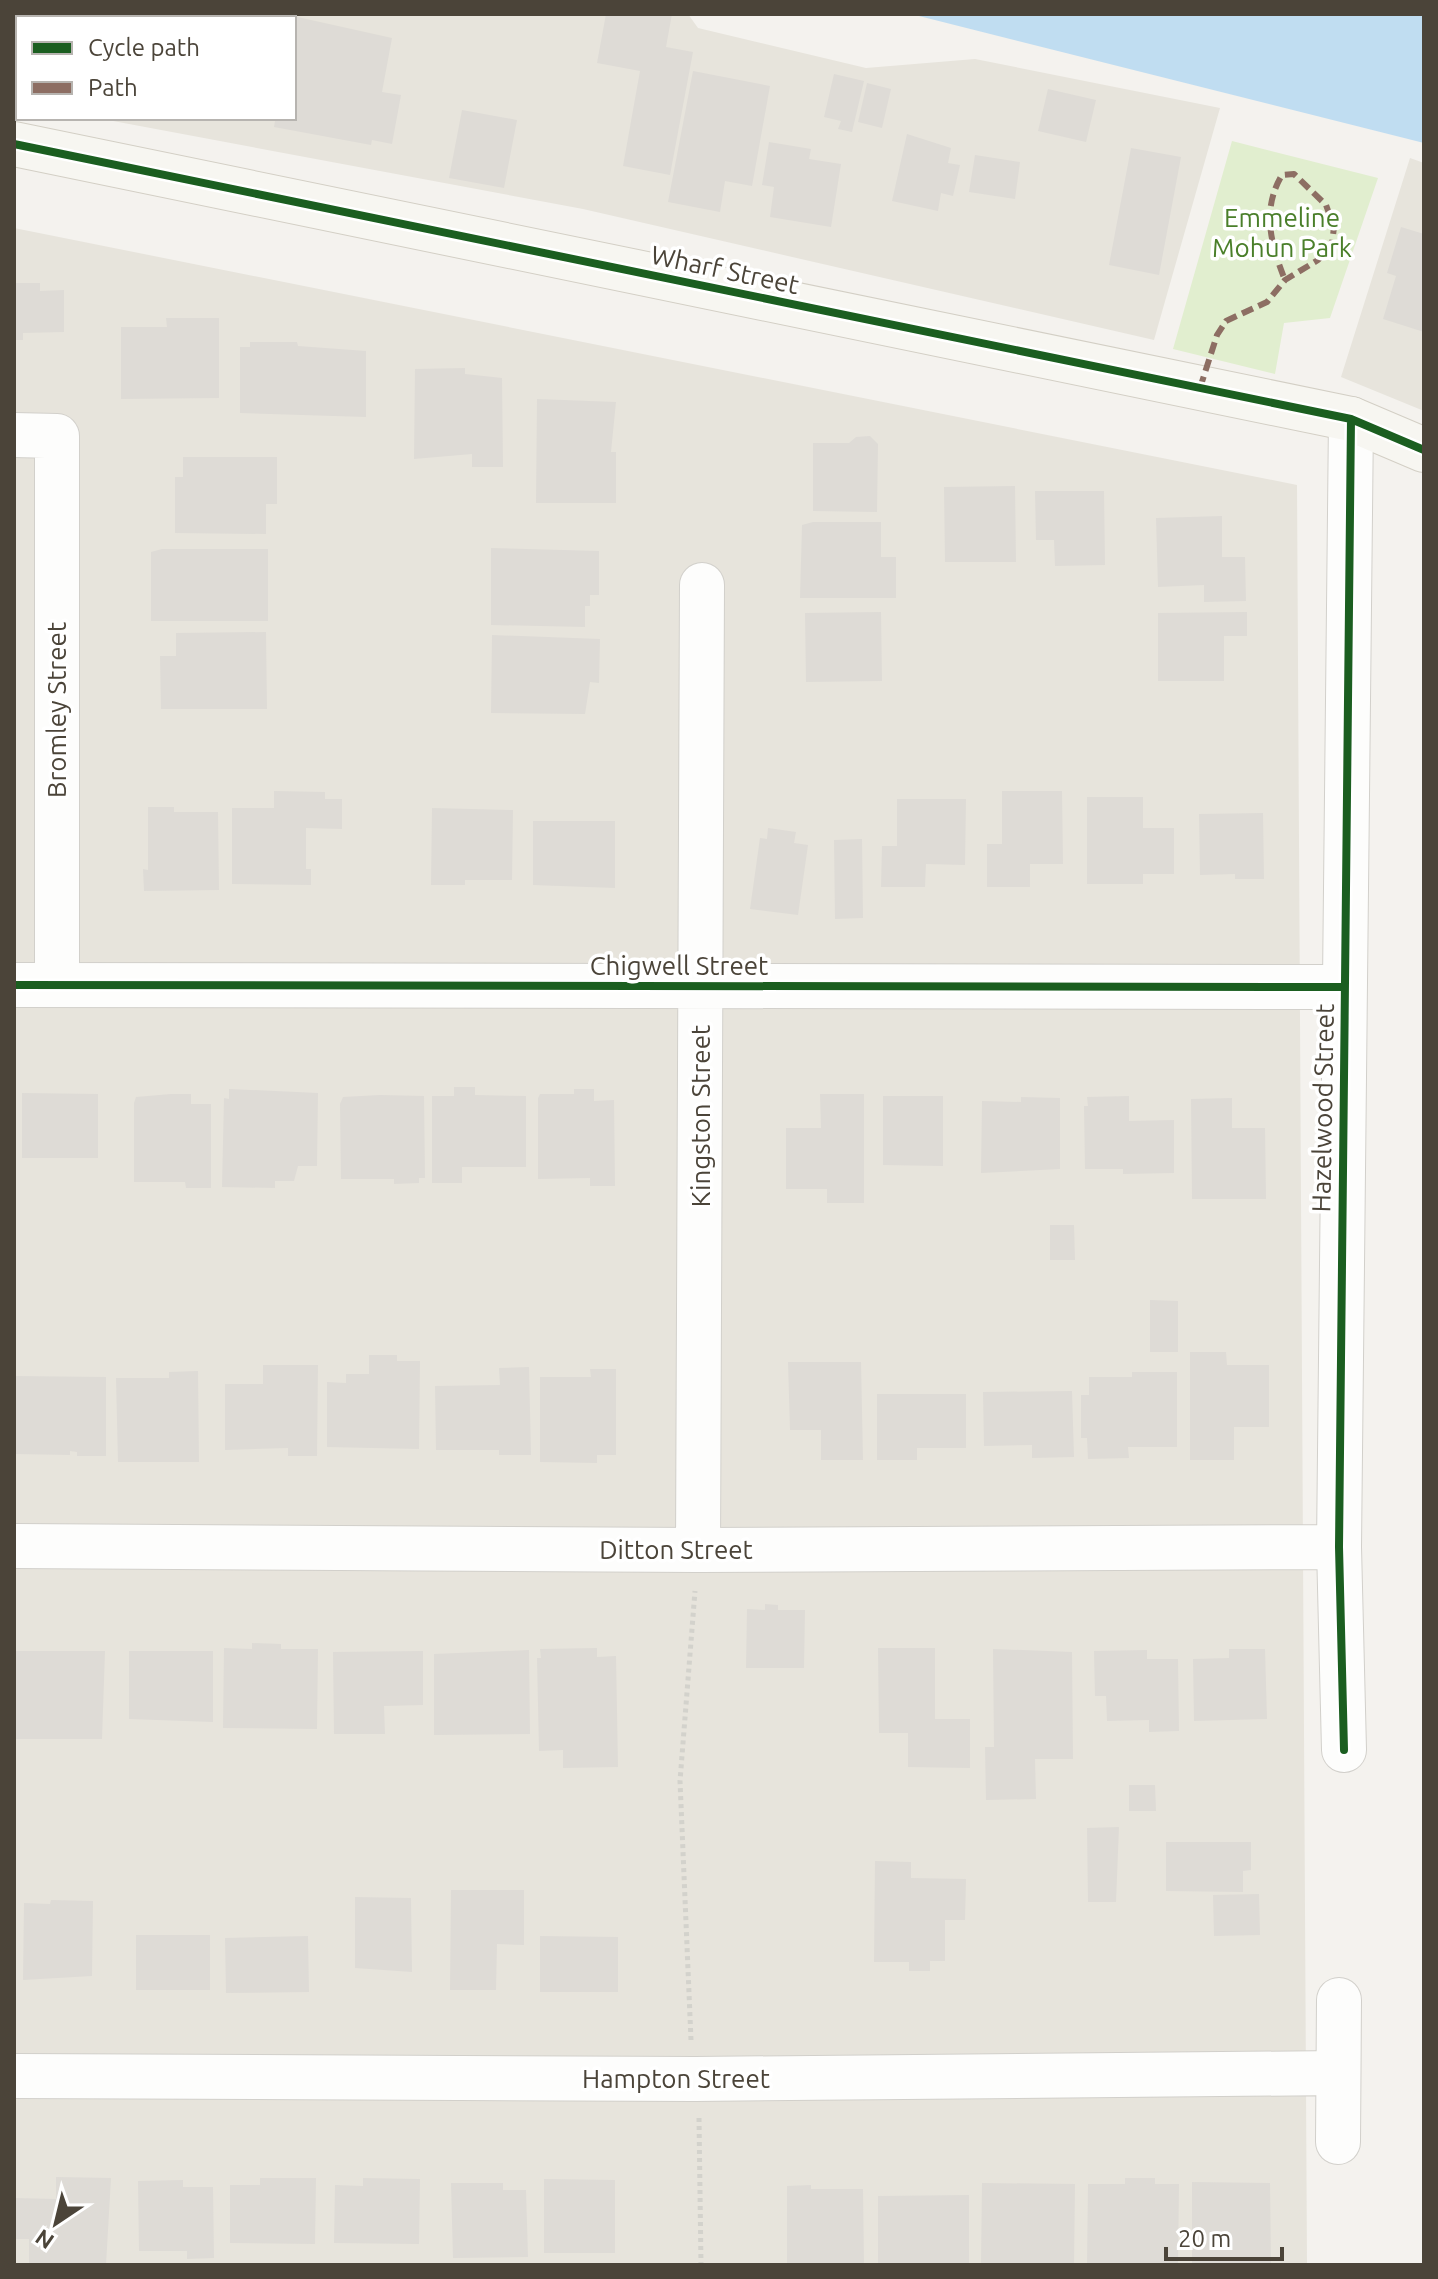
<svg xmlns="http://www.w3.org/2000/svg" width="1438" height="2279" font-family="Ubuntu,sans-serif">
	<rect width="100%" height="100%" fill="#f4f2ee"/>
	<path fill="#e7e4dc" d="M14,14H688L698,28L866,68L975,59L1220,108L1154,340L583,209L97,118H294V18H18V103L14,102Z
		M1410,158L1424,163V411L1341,377Z
		M14,228L1297,485L1307,2265H14Z"/>
	<path fill="#e1eecf" d="M1232,141L1378,178L1330,318L1284,323L1275,374L1173,349Z"/>
	<path fill="#c0ddf1" d="M911,14H1424V143Z"/>
	<path fill="#dedbd6" d="M14,14H59L58,18H18V91L14,90Z
		M174,14H242L241,18H173Z
		M259,14H284L392,38L382,92L401,95L392,144L372,140L371,145L274,127L275,121L267,118H294V18H258Z
		M606,14H672L666,47L693,52L670,175L623,166L640,71L597,63Z
		M693,71L770,86L752,186L725,181L720,212L668,202Z
		M834,74L864,81L852,132L838,129L841,121L824,117Z
		M867,83L891,89L882,128L858,122Z
		M1048,89L1096,100L1086,142L1038,131Z
		M462,110L517,120L504,188L449,178Z
		M907,134L951,148L948,163L960,165L953,196L941,193L938,211L892,201Z
		M769,142L811,149L809,159L841,164L831,227L770,217L774,187L762,185Z
		M1131,148L1181,157L1159,275L1109,265Z
		M975,155L1020,162L1015,199L969,192Z
		M1401,227L1424,234V332L1383,319L1396,276L1387,273Z
		M14,283H40V291L64,290V332L23,333V340H14Z
		M166,318H219V398L121,399V327H167Z
		M250,342H297L298,346L366,351V417L240,413V347H250Z
		M465,368V374L502,378L503,467H472V454L414,459L415,369Z
		M537,399L616,402L611,452H616V503H536Z
		M870,436L878,444L877,512L813,511V443H849L856,437Z
		M183,457H277V504H266V534L175,533V477H183Z
		M1015,486L1016,562H945L944,487Z
		M1035,491H1104L1105,565L1055,566L1054,540H1036Z
		M1222,516V557H1245L1246,601L1204,602V585L1158,587L1156,518Z
		M813,522H881V557H896V598H800L802,525Z
		M491,548L599,551V595H590V606H585V627L491,625Z
		M162,549H268V621H151V552Z
		M881,612L882,681L806,682L805,613Z
		M1247,612V636H1224V681H1158V613Z
		M266,632L267,709H161L160,656H176V633Z
		M492,635L600,639L599,683L590,682L585,714L491,713Z
		M274,791L325,792V799H342V829L306,828V869H311V885L232,884V808H274Z
		M1002,791H1062L1063,864H1030V887H987V844H1002Z
		M1087,797H1143V828H1174V874H1143V884H1087Z
		M897,799H966L965,865L926,864L925,887H881L882,846H897Z
		M148,807H174V812H218L219,890L144,891L143,869L148,870Z
		M432,808L513,810L512,880H465V885H431Z
		M1263,813L1264,879H1235V874L1200,875L1199,814Z
		M533,821H615V888L533,885Z
		M768,828L796,832L794,843L808,845L798,915L750,909L760,838L767,839Z
		M862,839L863,918L835,919L834,840Z
		M454,1087H475V1095L526,1096V1167H462V1183H432V1096H454Z
		M229,1089L318,1093L317,1166H298L294,1181H275V1188L222,1187L224,1098L229,1099Z
		M574,1089H594V1101L614,1100L615,1186H590V1178L538,1179V1098L540,1094H574Z
		M22,1093L98,1094V1158H22Z
		M171,1094H191V1104H211V1188H186L185,1182H134V1103L136,1097Z
		M820,1094H864V1203H827V1189H786V1128H821Z
		M380,1095L424,1096L425,1178H419V1183L394,1184V1179H341L340,1104L343,1097Z
		M883,1096H943V1166L883,1165Z
		M1129,1096V1121L1174,1120V1173L1123,1174V1169H1085L1084,1106H1088L1087,1097Z
		M1021,1097L1060,1098V1169L981,1173L982,1101L1021,1102Z
		M1232,1098V1128H1265L1266,1199H1192L1191,1099Z
		M1050,1225H1074L1075,1260H1050Z
		M1150,1300L1178,1301V1352H1150Z
		M1190,1352H1226L1227,1365H1269V1427H1234V1460H1190Z
		M369,1355H397V1361H420L419,1449L327,1447V1382L346,1383V1374H369Z
		M788,1362H861L863,1460H821V1430H790Z
		M263,1365H318L317,1456H288V1448L225,1450V1384H263Z
		M529,1367L531,1455H499V1450H436L435,1386L500,1385L499,1368Z
		M590,1369H616V1455H597V1463L540,1462V1377H591Z
		M198,1371L199,1462H118L116,1378H169V1372Z
		M1132,1372H1177V1447H1128L1129,1458L1088,1459L1087,1438H1081V1395H1089V1377H1132Z
		M14,1376L106,1377V1456H77V1452L70,1451V1455L14,1454Z
		M1072,1391L1074,1457L1032,1458V1445L984,1446L983,1392Z
		M877,1394H966V1448H917V1460H877Z
		M765,1604L778,1605V1610H805L804,1668H746L747,1609L765,1610Z
		M252,1643L281,1644V1649H318L317,1729L223,1728L224,1648L252,1649Z
		M597,1648V1657L616,1656L618,1767L563,1768V1750L539,1751L537,1658H541L540,1649Z
		M878,1648H935V1719H970V1768L908,1767V1733H879Z
		M993,1649L1072,1652L1073,1759H1035L1036,1799L986,1800L985,1747H994Z
		M1229,1649H1265L1267,1719L1194,1721L1193,1659L1229,1658Z
		M529,1650L530,1734L434,1735V1654Z
		M1147,1650V1659H1178L1179,1731L1149,1732V1720L1107,1721L1106,1696H1095L1094,1651Z
		M14,1651H105L102,1739H14Z
		M129,1651H213V1722L129,1719Z
		M423,1651V1705L384,1706L385,1734H334L333,1652Z
		M1129,1785H1155L1156,1811H1129Z
		M1119,1827L1116,1902H1088L1087,1828Z
		M1166,1842H1251V1870L1243,1871V1892L1166,1891Z
		M875,1861L911,1862V1878L966,1879L965,1920H945V1961H930V1971H909V1962H874Z
		M451,1890H524V1945L497,1944L496,1990H450Z
		M1259,1894L1260,1935L1214,1936L1213,1895Z
		M355,1897L411,1898L412,1972L355,1968Z
		M51,1900L93,1901L92,1976L23,1980L24,1903L50,1904Z
		M136,1935H210V1990H136Z
		M308,1936L309,1992L226,1993L225,1938Z
		M540,1936L618,1937V1992H540Z
		M56,2177L111,2178L106,2265L29,2264V2239H14V2198L56,2199Z
		M260,2178H316L315,2244L230,2243V2185H260Z
		M363,2178L420,2179L419,2244L334,2243L335,2185L363,2186Z
		M1125,2178H1155V2184H1179L1178,2265H1087L1088,2184H1125Z
		M544,2179L615,2180V2253H544Z
		M183,2180V2187H213L214,2258L187,2259V2251H139L138,2181Z
		M1192,2182L1270,2183L1271,2265H1192Z
		M451,2183H503V2190H526L528,2257L453,2258Z
		M982,2183L1075,2184L1074,2265H981Z
		M811,2185V2189H863L864,2265H787V2186Z
		M969,2195V2265H878V2196Z"/>
	<g fill="none" stroke-linecap="round" stroke-linejoin="round">
		<g stroke="#d2d0cb" stroke-width="46">
			<path id="street" d="M14,435L57,436V985
				M14,985L1344,987
				M14,1546L698,1550L1339,1547
				M698,1550L702,585
				M1344,1750L1339,1547L1351,419
				M14,2076L695,2079L1338,2073
				M1338,2142L1339,2000"/>
		</g>
		<g stroke="#d3cfc5" stroke-width="46">
			<path id="secondary" d="M14,144L1351,419L1424,450"/>
		</g>
		<path stroke="#d3d2cc" stroke-width="5" stroke-dasharray="4 4" stroke-linecap="butt" d="M691,2040L680,1781L695,1591
			M699,2118L701,2265"/>
		<use href="#street" stroke="#fdfdfc" stroke-width="44"/>
		<use href="#secondary" stroke="#f7f6f1" stroke-width="44"/>
		<path stroke="#8d6e63" stroke-width="6" stroke-dasharray="12 6" stroke-linecap="butt" d="M1200,388L1217,335L1226,321L1267,302L1285,280L1318,260L1332,244L1334,227L1326,205L1294,174L1282,175C1261,210 1271,245 1285,280"/>
		<g stroke="#fff" stroke-width="13">
			<path id="cycleway" d="M14,144L1351,419L1424,450
				M14,985L1344,987
				M1344,1750L1339,1547L1351,419"/>
		</g>
		<use href="#cycleway" stroke="#1b5e20" stroke-width="8"/>
	</g>
	<g text-anchor="middle" stroke-width="7" stroke-linejoin="round" paint-order="stroke">
		<g font-size="26" fill="#4a7f2a" stroke="#fff">
			<text x="1282" y="227">Emmeline<tspan x="1282" dy="30">Mohun Park</tspan></text>
		</g>
		<g font-size="26" fill="#4b4439" stroke="#fff">
			<text transform="translate(725 270) rotate(12)" y="9">Wharf Street</text>
			<text transform="translate(57 710) rotate(-90)" y="9">Bromley Street</text>
			<text x="679" y="975">Chigwell Street</text>
			<text transform="translate(1323 1108) rotate(-89)" y="9">Hazelwood Street</text>
			<text transform="translate(701 1116) rotate(-90)" y="9">Kingston Street</text>
			<text x="676" y="1559">Ditton Street</text>
			<text x="676" y="2088">Hampton Street</text>
		</g>
	</g>
	<rect width="1438" height="2279" fill="none" stroke="#4b4439" stroke-width="32"/>
	<rect x="16" y="16" width="280" height="104" fill="#ffffff" stroke="#b7b4b0" stroke-width="2"/>
	<rect x="32" y="42" width="40" height="12" fill="#1b5e20" stroke="#b7b4b0" stroke-width="2"/>
	<text x="88" y="56" font-size="24" fill="#4b4439">Cycle path</text>
	<rect x="32" y="82" width="40" height="12" fill="#8d6e63" stroke="#b7b4b0" stroke-width="2"/>
	<text x="88" y="96" font-size="24" fill="#4b4439">Path</text>
	<g transform="translate(56 2223) rotate(215)" stroke="#ffffff" stroke-width="6" paint-order="stroke">
	<path d="M0-6L14 30L0 20L-14 30Z" fill="#4b4439"/>
	<text y="-12" font-size="22" font-weight="bold" text-anchor="middle" fill="#4b4439">N</text>
	</g>
	<path d="M1166 2247v12h116v-12" fill="none" stroke="#4b4439" stroke-width="4"/>
	<text x="1178" y="2247" font-size="24" fill="#4b4439" stroke="#ffffff" stroke-width="6" paint-order="stroke">20 m</text>
</svg>
